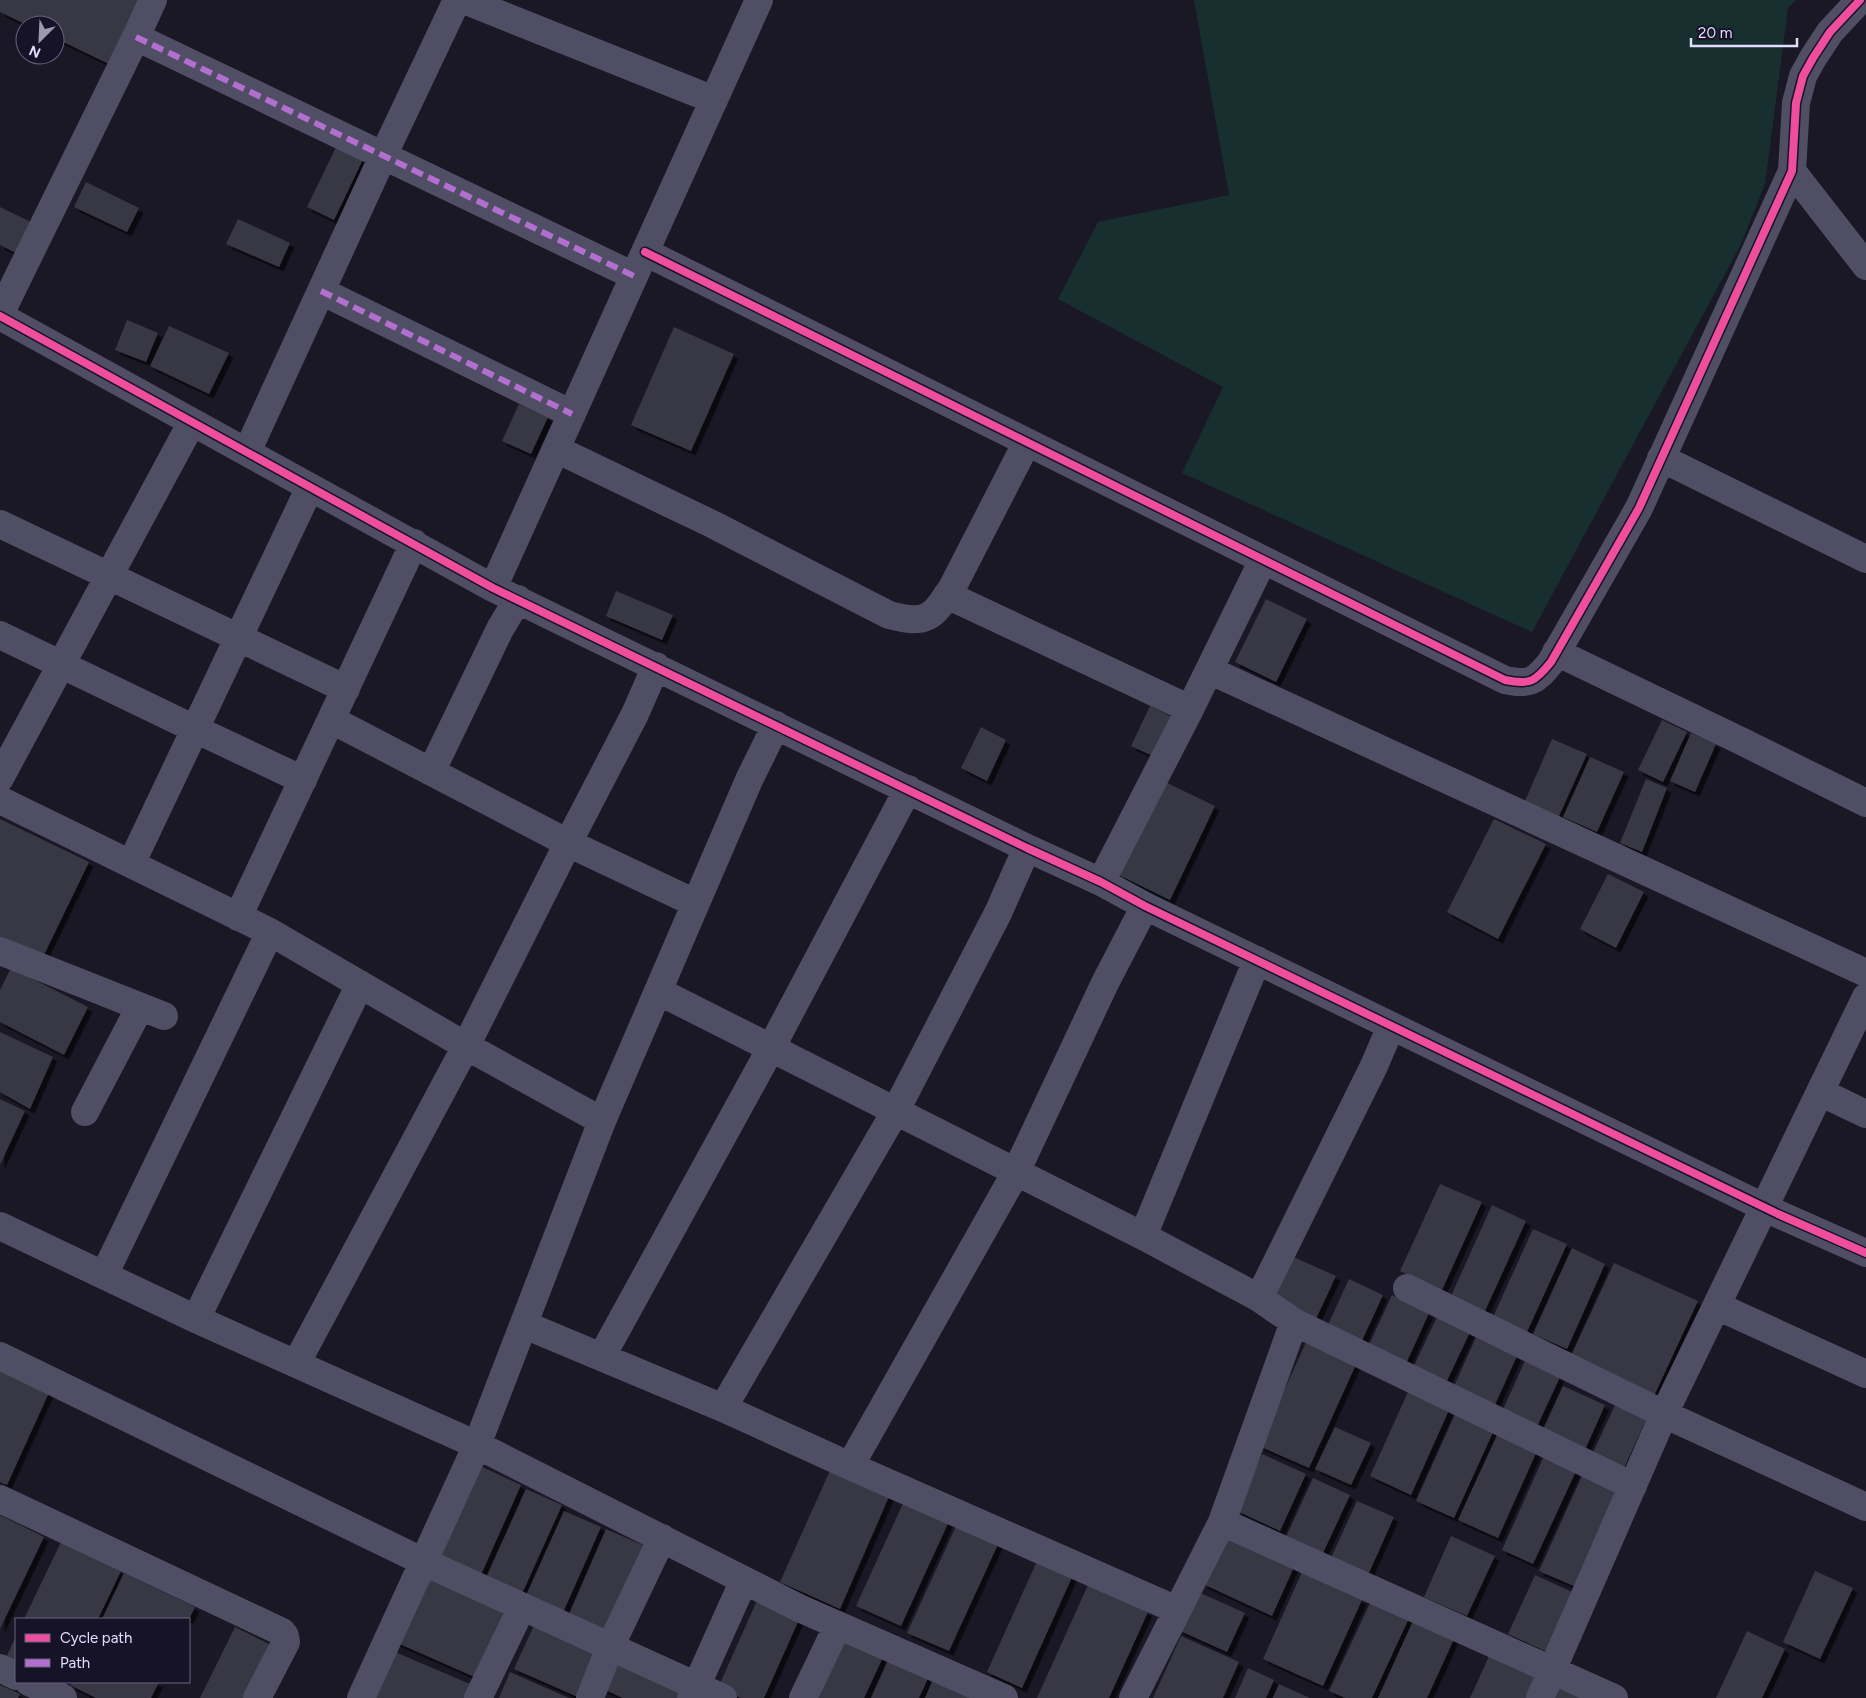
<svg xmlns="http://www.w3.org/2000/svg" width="1866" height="1698" font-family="Figtree,sans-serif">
	<defs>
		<filter id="shadow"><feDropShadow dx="4.5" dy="4.5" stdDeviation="0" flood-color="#0009"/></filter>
	</defs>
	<rect width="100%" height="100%" fill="#1a1824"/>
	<path fill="#172f2f" d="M1194,0H1796L1788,8L1765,184L1740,246L1532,632L1182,473L1223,387L1058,299L1098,222L1229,195Z"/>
	<path fill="#393745" filter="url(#shadow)" d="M0,0H139L109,64L55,38V25H27L0,12Z
		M338,143L365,155L334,220L307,207Z
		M86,182L139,208L127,232L74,207Z
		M0,207L35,224L20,255L0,245Z
		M238,219L290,243L279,267L226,244Z
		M127,320L158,333L146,362L115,350Z
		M169,326L229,353L209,394L150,366Z
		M674,327L734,354L691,451L631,425Z
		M519,404L548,417L531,454L502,441Z
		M616,591L673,615L662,640L606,616Z
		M1266,599L1307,619L1276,682L1235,662Z
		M1150,706L1176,719L1157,758L1131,746Z
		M1662,720L1687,732L1663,782L1638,770Z
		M981,727L1006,740L987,781L961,768Z
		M1691,733L1716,744L1695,792L1670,781Z
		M1552,739L1587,754L1559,816L1525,801Z
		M1590,757L1624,772L1597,832L1563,817Z
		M1646,779L1667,788L1642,852L1620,843Z
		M1165,782L1215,806L1170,900L1119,875Z
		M0,819L89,862L41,961L0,941Z
		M1494,819L1546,844L1498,939L1447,912Z
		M1608,874L1644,892L1616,948L1580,929Z
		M11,968L88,1007L64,1055L0,1022V990Z
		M0,1032L53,1057L30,1109L0,1092Z
		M0,1099L25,1111L0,1165Z
		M1440,1184L1482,1202L1442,1290L1400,1271Z
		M1492,1205L1526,1221L1485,1311L1451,1296Z
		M1533,1229L1567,1244L1527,1332L1493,1317Z
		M1572,1248L1605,1264L1567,1349L1533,1334Z
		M1289,1255L1336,1276L1315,1321L1268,1299Z
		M1614,1263L1698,1301L1653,1398L1569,1360Z
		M1349,1279L1383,1295L1360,1345L1326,1329Z
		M1392,1295L1429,1313L1405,1366L1367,1349Z
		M1437,1317L1470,1332L1445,1385L1412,1370Z
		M1476,1337L1517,1356L1493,1409L1452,1391Z
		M1308,1338L1358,1360L1309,1468L1259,1446Z
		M1525,1361L1560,1377L1535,1431L1500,1416Z
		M0,1364L52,1386L7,1485L0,1482Z
		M1563,1386L1605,1405L1584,1452L1542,1432Z
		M1408,1392L1449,1410L1411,1495L1370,1476Z
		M1615,1405L1646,1420L1623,1470L1592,1455Z
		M1456,1412L1494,1430L1454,1518L1416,1501Z
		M1335,1427L1371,1443L1351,1485L1315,1469Z
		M1498,1433L1537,1451L1498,1538L1458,1520Z
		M1262,1454L1306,1474L1280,1531L1237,1511Z
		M1545,1454L1577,1469L1533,1564L1502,1550Z
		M478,1465L521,1485L480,1577L436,1558Z
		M832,1466L891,1492L840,1609L780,1582Z
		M1582,1476L1625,1496L1583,1590L1539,1571Z
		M1313,1478L1350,1495L1323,1553L1286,1537Z
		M526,1489L562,1505L521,1596L485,1580Z
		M905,1499L950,1519L901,1626L856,1606Z
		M1357,1501L1394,1517L1368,1575L1331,1558Z
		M564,1511L601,1527L561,1617L524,1600Z
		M0,1515L44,1537L0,1629Z
		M958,1522L1000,1540L949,1651L907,1633Z
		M606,1529L647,1547L607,1639L566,1621Z
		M1225,1535L1294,1567L1272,1616L1203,1584Z
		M1451,1536L1495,1556L1467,1616L1424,1597Z
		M61,1542L121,1571L98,1619H24Z
		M1038,1559L1073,1575L1022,1688L987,1672Z
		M1815,1571L1853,1588L1820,1659L1783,1642Z
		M1302,1572L1362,1600L1323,1686L1263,1659Z
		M124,1573L195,1607L189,1619H102Z
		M425,1573L507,1609L477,1678L395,1642Z
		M1535,1575L1583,1597L1556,1656L1508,1634Z
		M1088,1585L1148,1612L1109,1698H1037Z
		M1196,1591L1245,1613L1227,1652L1178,1630Z
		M759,1596L801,1615L764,1698H741L718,1688Z
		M1371,1601L1409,1618L1372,1698H1345L1329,1691Z
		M536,1621L605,1652L580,1698L514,1669Z
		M1413,1621L1454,1639L1427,1698H1378Z
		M235,1627L273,1646L247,1698H200Z
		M1747,1631L1785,1649L1762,1698H1716Z
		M840,1633L885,1653L864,1698H810Z
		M16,1636V1665L5,1660Z
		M1181,1636L1239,1662L1223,1698H1153Z
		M388,1649L477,1687L472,1698H366Z
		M611,1652L683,1684L677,1698H623L596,1686Z
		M1490,1654L1544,1679L1535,1698H1470Z
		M889,1658L929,1676L919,1698H871Z
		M1248,1668L1274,1680L1266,1698H1235Z
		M510,1672L569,1698H499Z
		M934,1677L972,1698H925Z
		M72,1682H159L151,1698H96L70,1685Z
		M1556,1683L1589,1698H1550Z
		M1279,1684L1310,1698H1273Z
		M0,1685L20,1694L18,1698H0Z"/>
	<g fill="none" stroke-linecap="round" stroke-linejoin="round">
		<path stroke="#4f4e64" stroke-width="28" d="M464,0L714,100
			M136,37L634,276
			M1792,171L1866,266
			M645,252L1505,680C1530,685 1535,682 1551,662L1639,508L1792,171L1796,103L1803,76L1813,58L1830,32L1860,0
			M321,291L572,414
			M0,314L136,37L153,0
			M0,316L493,588L1027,848L1101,882L1145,906L1778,1214L1866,1253
			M556,449L714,525L889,615C927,625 932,618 952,588L1027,442
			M247,452L383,156L457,0
			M1661,458L1866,559
			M0,524L346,689
			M493,588L759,0
			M947,595L1190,709L1101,882
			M0,635L195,729L303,780
			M1556,652L1741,741L1866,803
			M1209,670L1866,973
			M1190,709L1263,560
			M332,720L568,843L695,903
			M431,772L500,629L518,599
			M0,778L192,422
			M0,800L270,932L466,1046L602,1121
			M131,864L310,487
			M238,917L414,543
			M0,951L164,1016
			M658,991L1143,1236L1259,1298L1294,1322L1633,1486
			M1820,1092L1866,1114
			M85,1112L140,1007
			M0,1226L196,1319L477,1445L799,1608L1004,1698
			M1143,1236L1257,960
			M104,1275L270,932
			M1407,1288L1664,1414L1866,1507
			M1259,1298L1374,1066L1391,1026
			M1717,1306L1866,1374
			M196,1319L360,984
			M525,1325L723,1408L850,1466L1177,1610
			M0,1356L424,1562L723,1698
			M602,1356L771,1048L908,789
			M296,1364L466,1046L568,843L635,714L656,666
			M723,1408L895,1112L998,913L1027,848
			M850,1466L1016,1172L1105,983L1145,906
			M0,1499L282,1632L285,1636L286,1642L257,1698
			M1222,1522L1614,1698
			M0,1668L16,1676
			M29,1682L63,1698
			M361,1698L477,1445L602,1121L749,780L776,725
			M478,1698L522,1607
			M590,1698L610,1647L662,1538
			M691,1698L744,1580
			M803,1698L838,1625
			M1133,1698L1222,1522L1294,1322
			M1540,1698L1664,1414L1866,997"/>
		<path stroke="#b36fd0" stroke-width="6" stroke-dasharray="12 6" stroke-linecap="butt" d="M136,37L634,276
			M321,291L572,414"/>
		<g stroke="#161329" stroke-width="11">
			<path id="cycleway" d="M645,252L1505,680C1530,685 1535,682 1551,662L1639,508L1792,171L1796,103L1803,76L1813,58L1830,32L1860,0
				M0,316L493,588L1027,848L1101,882L1145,906L1778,1214L1866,1253"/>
		</g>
		<use href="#cycleway" stroke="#ef4d9e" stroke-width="8"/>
	</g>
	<rect x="15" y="1618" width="175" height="65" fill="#161329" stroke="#67647d"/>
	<rect x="25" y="1634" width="25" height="8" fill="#ef4d9e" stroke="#67647d"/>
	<text x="60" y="1643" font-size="15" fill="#e0defc">Cycle path</text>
	<rect x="25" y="1659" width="25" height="8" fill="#b36fd0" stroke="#67647d"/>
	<text x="60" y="1668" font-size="15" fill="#e0defc">Path</text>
	<g transform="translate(40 40) rotate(204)"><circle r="24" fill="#161329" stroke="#67647d"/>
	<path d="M0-4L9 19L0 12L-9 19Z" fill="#9b99b0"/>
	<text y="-8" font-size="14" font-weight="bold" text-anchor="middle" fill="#e0defc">N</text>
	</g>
	<path d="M1691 38v8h106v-8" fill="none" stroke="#e0defc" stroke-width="2.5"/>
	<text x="1698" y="38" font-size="15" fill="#e0defc" stroke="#161329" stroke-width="4" paint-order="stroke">20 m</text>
</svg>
